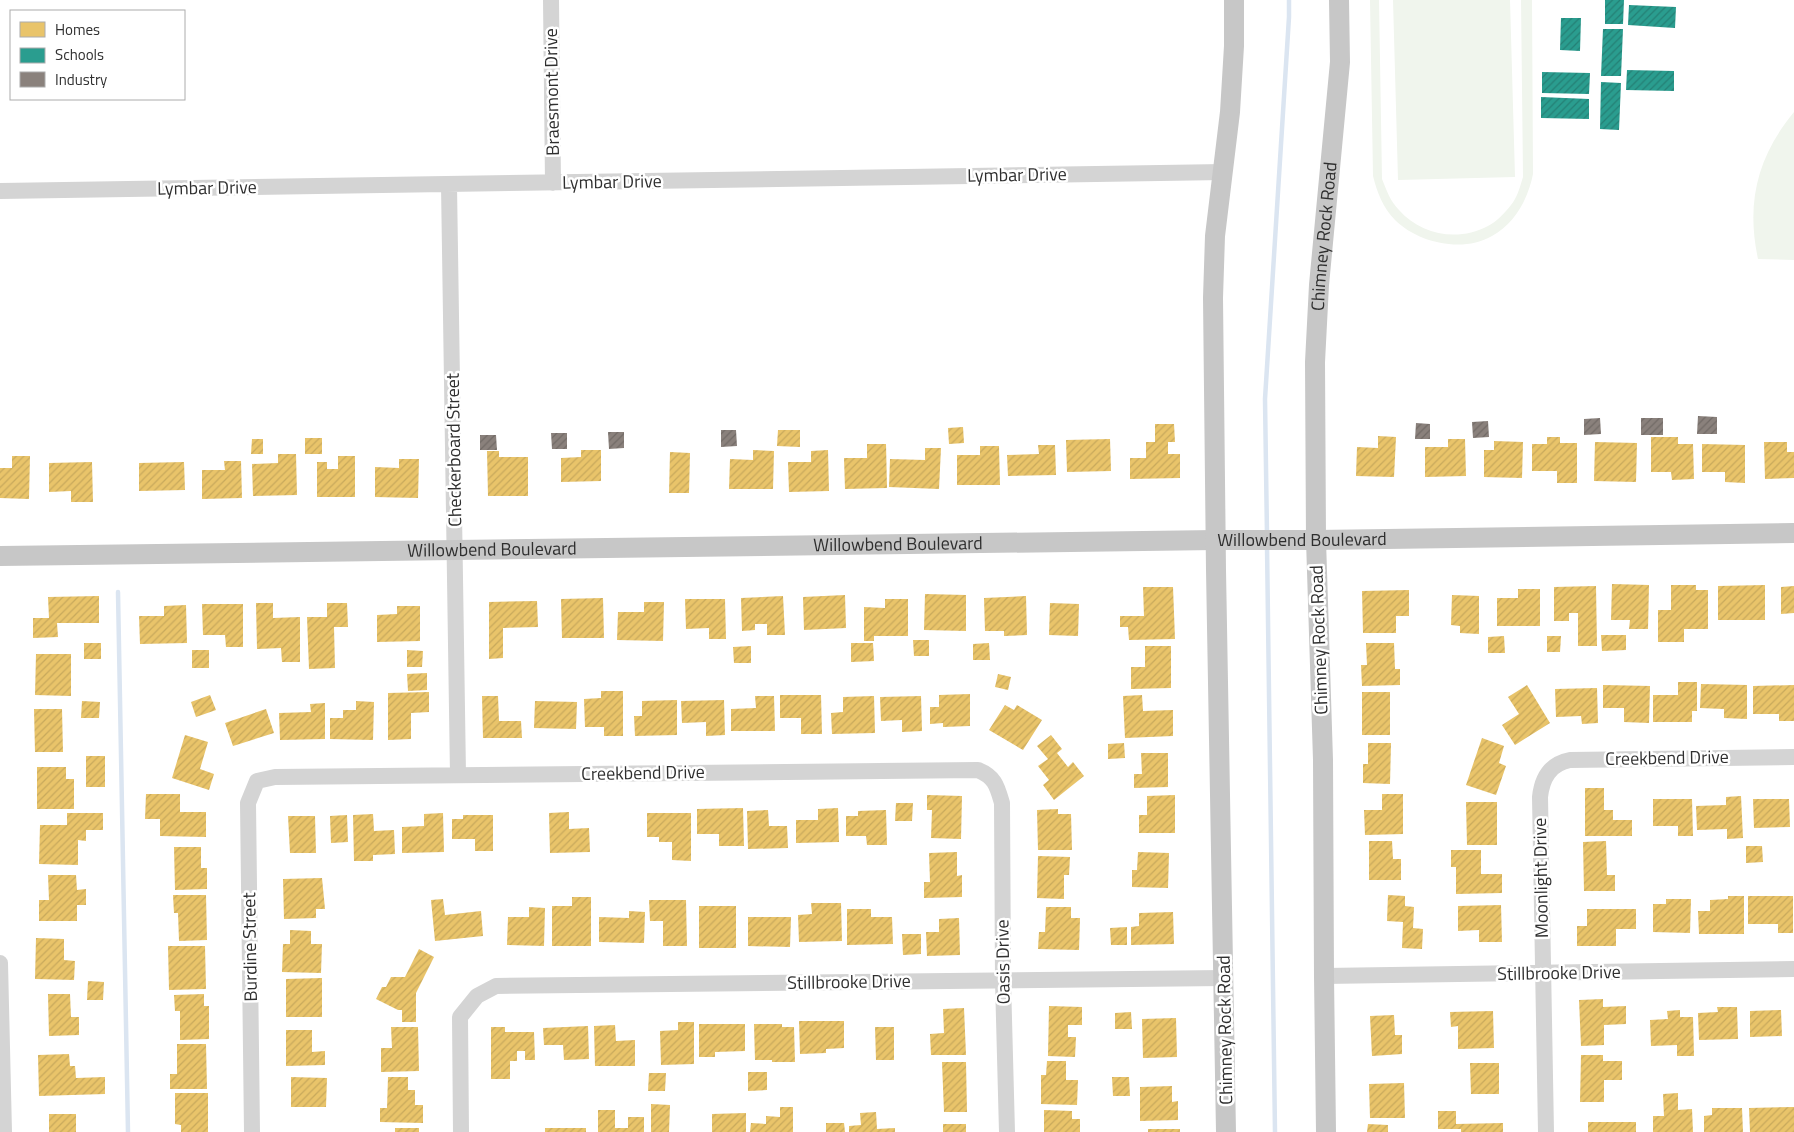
<svg xmlns="http://www.w3.org/2000/svg" width="1794" height="1132" font-family="'Titillium Web',sans-serif">
	<defs>
		<pattern id="homes-hatch" width="6" height="6" patternUnits="userSpaceOnUse" patternTransform="scale(1.25)"><rect width="6" height="6" fill="#e9c46a"/><path d="M-1 1l2-2M0 6l6-6M5 7l2-2" fill="none" stroke="#c8a95c"/></pattern>
		<pattern id="schools-hatch" width="6" height="6" patternUnits="userSpaceOnUse" patternTransform="scale(1.25)"><rect width="6" height="6" fill="#2a9d8f"/><path d="M-1 1l2-2M0 6l6-6M5 7l2-2" fill="none" stroke="#248075"/></pattern>
		<pattern id="industry-hatch" width="6" height="6" patternUnits="userSpaceOnUse" patternTransform="scale(1.25)"><rect width="6" height="6" fill="#8a817c"/><path d="M-1 1l2-2M0 6l6-6M5 7l2-2" fill="none" stroke="#716a66"/></pattern>
	</defs>
	<rect width="100%" height="100%" fill="#fff"/>
	<path fill="#f0f5ed" d="M1370,0H1379L1382,179C1387,191 1390,201 1399,210C1421,235 1458,242 1488,226C1496,222 1505,213 1511,205C1517,198 1520,187 1523,177L1521,0H1532L1533,174C1528,199 1515,223 1492,236C1463,253 1418,243 1395,220C1383,208 1377,192 1373,176Z
		M1393,0H1510L1515,177L1398,180Z
		M1794,112V260L1758,259C1746,203 1757,157 1794,112Z"/>
	<path fill="url(#homes-hatch)" d="M1155,424H1174L1175,442H1168V454H1180V478L1130,479V458H1146V442H1155Z
		M963,427L964,443L949,444L948,428Z
		M778,430H800V447L777,446Z
		M1378,436L1396,437L1394,477L1356,476L1357,447L1378,448Z
		M1547,437H1560V443H1577V483H1557V471H1532V444H1547Z
		M1651,437H1678V444H1693L1694,479L1672,480L1671,472H1651Z
		M305,438H322V454H305Z
		M252,439H263V454H251Z
		M1110,439L1111,471L1067,472L1066,440Z
		M1448,439H1465L1466,476L1425,477V447H1448Z
		M1494,441L1523,442L1522,478L1484,477V450H1494Z
		M1595,442L1637,443L1636,482L1594,481Z
		M1764,442H1787V452H1794V478L1765,479Z
		M867,444H886L887,488L845,489L844,458H867Z
		M1702,444L1745,445V483L1725,482V472H1702Z
		M1038,445H1055L1056,475L1008,476L1007,455L1039,454Z
		M980,446H999L1000,485H957V455H980Z
		M925,448H941L939,489L889,487L890,459L925,460Z
		M581,450H601V481L561,482V458L581,457Z
		M753,450L774,451L773,489H729L730,459L753,460Z
		M828,450L829,491L789,492L788,462H811V451Z
		M487,451H499V457H528V496H488Z
		M670,452L690,453L689,493H669Z
		M278,454H296L297,495L253,496L252,464L278,463Z
		M12,456H30L29,499L0,498V468H12Z
		M338,456H355V497H317V462H327V469H338Z
		M399,459H419L418,498L375,497V467L399,468Z
		M224,461H241L242,498L202,499V470H225Z
		M92,462L93,502H71V491L49,492V463Z
		M184,462L185,490L139,491V463Z
		M1612,584L1649,585L1648,629H1629L1630,620H1611Z
		M1671,585H1696V590H1708V629H1684V642H1658V610H1671Z
		M1765,585V620H1718V586Z
		M1596,586L1597,646H1578V613H1569V621H1554V587Z
		M1794,586V613L1781,614V587Z
		M1143,587H1173L1175,639L1129,640L1128,627H1120V616H1144Z
		M1518,589H1540V626H1497V598H1518Z
		M1409,590V616H1396V633H1363L1362,591Z
		M925,594L966,595V631L924,630Z
		M845,595L846,628L804,630L803,597Z
		M1452,595L1479,596V634L1460,633V626L1451,625Z
		M99,596V623H57L58,637L33,638V618H49L48,597Z
		M783,596L785,635H767V624H755V630L742,631L741,598Z
		M1026,596L1027,635L1004,636V631H985L984,598Z
		M603,598L604,638H562L561,599Z
		M685,599H725L726,639H709V628L686,629Z
		M885,599H908V636H874V641H864V607L885,608Z
		M537,601L538,627L503,628V658L489,659V602Z
		M644,602H664L663,641L617,640L618,612H644Z
		M256,603H273V618L300,617V662H282L281,648L257,649Z
		M327,603H347L348,627H334L335,668L309,669L307,617H327Z
		M1050,603L1079,604L1078,636L1049,635Z
		M202,604H243V647H226L225,635H203Z
		M186,605L187,643L140,644L139,616H164V606Z
		M397,606H420V641L377,642V615L397,614Z
		M1601,635H1626V650L1602,651Z
		M1504,636L1505,653H1488V637Z
		M1547,636H1561L1560,652H1547Z
		M913,640H929V656H914Z
		M84,643H101V659H84Z
		M851,643H873L874,661L851,662Z
		M989,643L990,660H973V644Z
		M1366,643H1394L1395,669H1400V685L1362,686L1361,665H1367Z
		M751,646V663H734L733,647Z
		M1145,646H1171V688L1131,689V667H1145Z
		M192,650H209V668H192Z
		M407,650L423,651L422,667H407Z
		M36,654H71V696L35,695Z
		M427,673V690L408,691L407,674Z
		M998,674L1011,677L1008,690L995,687Z
		M1678,682H1697V711H1692V722H1653V695H1678Z
		M1701,684L1747,685V719L1724,718V709L1700,708Z
		M1527,685L1550,723L1515,745L1502,725L1519,714L1508,697Z
		M1603,685L1650,686L1649,723L1624,722V708H1603Z
		M1794,685V721H1779V714H1753V686Z
		M1597,688L1598,723L1582,724L1581,716L1556,717L1555,689Z
		M601,691H623V736H604V727H585L584,699L601,698Z
		M429,692V712L411,713V739L388,740V693Z
		M1362,692H1390V735H1362Z
		M970,694V726L943,727V723L930,724V707H939V695Z
		M210,695L216,710L196,717L191,702Z
		M780,695H821L822,734H801V718H780Z
		M1142,695L1143,711L1173,710V736L1125,738L1123,696Z
		M482,696H498L499,721H521L522,738H483Z
		M755,696H774L775,731H731V709L756,708Z
		M874,696L875,733L832,734L831,713L843,712V697Z
		M921,696L922,731L902,732V720L881,721L880,697Z
		M677,700V735L635,736L634,716H642V701Z
		M724,700L725,735L706,736V722L682,723L681,701Z
		M82,701L100,702L99,718H81Z
		M356,701L374,702L373,740L330,739V718H343V710H356Z
		M535,701L577,702L576,729L534,728Z
		M325,703V739L280,740L279,713L311,712L310,704Z
		M1005,705L1014,710L1017,705L1042,720L1023,750L989,730Z
		M34,709H62L63,752H35Z
		M266,709L274,733L233,746L225,723Z
		M185,735L208,742L200,769L214,774L209,790L172,778Z
		M1051,735L1062,749L1057,753L1068,767L1073,762L1084,776L1054,800L1043,785L1049,780L1038,766L1048,759L1037,746Z
		M1482,738L1504,746L1499,763L1506,766L1496,795L1466,785Z
		M1124,743L1125,758L1108,759V744Z
		M1368,743H1391L1390,784L1363,783V764H1368Z
		M1141,753H1168V787L1134,788V774H1142Z
		M86,756H105V787H86Z
		M37,767H66V779H74V809H37Z
		M1585,788H1604V810H1613V820H1632V836H1585Z
		M146,794H180V812H206V837L160,836V819H145Z
		M1382,794H1403V834L1365,835L1364,810H1382Z
		M927,795L962,796L961,839L931,838L932,810H927Z
		M1175,795V833H1139V815H1147V796Z
		M1741,796L1743,838L1727,839V829L1697,830L1696,806L1726,805V797Z
		M1653,799H1692L1693,836H1678V826H1653Z
		M1753,799H1789L1790,827L1754,828Z
		M1466,802H1497V845H1467Z
		M896,803H913L912,821H895Z
		M743,808L744,846H719V834H697V809Z
		M838,808L839,842L796,843V820H818V809Z
		M1058,809V814H1071L1072,850H1038L1037,810Z
		M768,810L769,826H787L788,848L748,849L747,811Z
		M886,810L887,845H867L866,836H846V816H858V811Z
		M569,812V829L589,828L590,852L550,853L549,813Z
		M67,813H103V830H86V841L78,840V865L39,864L40,825H67Z
		M443,813L444,852L402,853V827L424,826V814Z
		M647,813H691V861L672,860V842H659V837H647Z
		M373,814L374,831L394,830L395,854L373,855V861H354L353,815Z
		M347,815L348,842L331,843L330,816Z
		M463,815H493V851H475V839H452V819H463Z
		M288,816H315L316,853H290Z
		M1369,841H1392L1393,859H1401V880H1369Z
		M1606,841L1607,875H1615V891H1584L1583,842Z
		M1746,846H1762L1763,862L1746,863Z
		M174,847H201V868H207V889L175,890Z
		M1451,850H1481V874H1502V893L1456,894V867H1451Z
		M957,852V876L962,875V897L924,898V882H930L929,853Z
		M1138,852L1169,853L1168,888L1132,887V870H1137Z
		M1038,856L1070,857L1069,875H1064V899L1037,898Z
		M48,875H76L77,890L86,889V905H77V921H39V900H49Z
		M322,878L325,909H316V918L284,919L283,879Z
		M173,895H206L207,940L179,941L178,913H174Z
		M1388,895L1405,896V906L1414,907L1413,928L1423,929L1422,949L1402,948L1403,922L1387,921Z
		M1728,896H1744V934H1699L1698,911H1710V900L1728,899Z
		M1748,896H1793V933H1778V924H1748Z
		M572,897H591V946H552V906H572Z
		M443,899L445,915L481,911L483,936L435,941L431,900Z
		M1666,899H1691L1690,933L1653,932V904H1666Z
		M649,900H686L687,946H663V921H650Z
		M811,903H841L842,941L799,942L798,915L812,914Z
		M1501,905L1502,942H1479V930L1458,931V906Z
		M699,906H736V948H699Z
		M529,907L545,908L544,946L507,945L508,917H529Z
		M1046,907H1071V918H1080L1079,950L1038,949L1039,932H1045Z
		M847,909H871V917H892L893,944L847,945Z
		M1587,909H1636V929H1616V946H1577V926H1587Z
		M629,911L645,912L644,943L599,942V917L629,918Z
		M1173,912L1174,944L1131,945V927L1139,926V913Z
		M748,917H791L790,947L748,946Z
		M959,918L960,955L927,956L926,932H939V919Z
		M1127,927V945H1111L1110,928Z
		M290,930L311,931V944H322L321,973L282,972L283,944H290Z
		M902,934H921V954L903,955Z
		M36,938L64,939V960L75,961L74,980L35,979Z
		M168,946H205L206,989L169,990Z
		M419,949L434,957L416,993V1022H402V1010H398L376,999L382,987H386L391,977H405Z
		M322,978V1017H286V979Z
		M88,981L104,982L103,1000H87Z
		M48,994H70L71,1017H79V1035L49,1036Z
		M204,994V1006H209V1039L180,1040V1011H175L174,995Z
		M1603,999V1007L1626,1006V1024L1604,1025V1045L1581,1046L1579,1000Z
		M1049,1006L1082,1007V1025H1068V1037H1076L1075,1057L1048,1056Z
		M1717,1007H1737L1738,1039L1699,1040L1698,1013L1718,1012Z
		M964,1008L966,1055H931L930,1034L944,1033L943,1009Z
		M1680,1010V1017H1693L1694,1056H1677V1045L1651,1046L1650,1020L1668,1019L1667,1011Z
		M1781,1010L1782,1036L1750,1037V1011Z
		M1493,1011L1494,1048L1458,1049V1026L1451,1027L1450,1012Z
		M1131,1012L1132,1029H1115V1013Z
		M1394,1015L1395,1035H1402V1054L1372,1056L1370,1016Z
		M1176,1018L1177,1057L1143,1058L1142,1019Z
		M799,1021H844V1048L826,1049V1053L800,1054Z
		M678,1022H694V1064L661,1065L660,1031L678,1030Z
		M699,1024H745V1051L715,1052V1057H699Z
		M754,1024H782V1027H794L795,1062H772V1060H755Z
		M615,1025L616,1041L635,1040V1066H595L594,1026Z
		M588,1026L589,1059L564,1060L563,1045H544L543,1028Z
		M391,1027H418L419,1071L381,1072V1048H392Z
		M491,1027H505V1032H534L535,1060H525V1051H517V1061H510V1079H491Z
		M875,1027H894V1060H876Z
		M286,1030H312V1052L325,1051V1065L286,1066Z
		M177,1044H206L207,1089H170V1074H177Z
		M69,1054L70,1066H75L76,1078L105,1077V1094L39,1096L38,1055Z
		M1581,1055H1603V1061H1622V1080H1604V1102H1580Z
		M1047,1061H1066V1080H1078L1077,1105L1041,1104V1075H1046Z
		M942,1062H966L967,1112H944Z
		M1470,1063H1499V1094H1471Z
		M748,1072H767V1090L748,1091Z
		M649,1073H666L665,1091H648Z
		M291,1077L327,1078L326,1107H291Z
		M388,1077H408V1090H415V1105H423V1123L380,1122V1108H387Z
		M1112,1077H1129L1130,1096H1113Z
		M1404,1083L1405,1118H1370L1369,1084Z
		M1172,1086V1102L1178,1101V1120L1140,1121V1087Z
		M175,1093H208V1132H181V1125L175,1124Z
		M1678,1093V1110L1692,1109L1693,1132H1653V1116H1664L1663,1094Z
		M651,1104L670,1105L669,1132H651Z
		M780,1107H793V1132H750L751,1123L766,1124V1116L780,1117Z
		M1794,1107V1132H1750L1749,1108Z
		M1712,1108H1742L1743,1132H1704V1116L1712,1115Z
		M598,1110H615V1128H628V1117H644V1132H598Z
		M1044,1110L1072,1111V1119H1080V1132H1044Z
		M1438,1111H1456V1124L1503,1123V1132H1461V1129H1438Z
		M876,1112L877,1129L895,1128V1132H849V1126L861,1125L860,1113Z
		M746,1113V1132H712V1114Z
		M49,1114H76V1132H49Z
		M1588,1122H1636V1132H1588Z
		M826,1123H844L845,1132H826Z
		M943,1124H966V1132H943Z
		M1368,1124L1388,1125V1132H1367Z
		M395,1128H419V1132H395Z
		M545,1128H586V1132H545Z
		M1148,1129H1180V1132H1148Z"/>
	<path fill="url(#schools-hatch)" d="M1605,0H1624L1623,24H1605Z
		M1629,5L1676,7L1675,28L1628,25Z
		M1561,18H1581L1580,51L1560,50Z
		M1603,29H1623L1621,76H1601Z
		M1627,70L1674,71V91L1626,90Z
		M1542,72L1590,73L1589,94L1542,93Z
		M1601,82L1621,83L1619,130L1600,129Z
		M1541,97L1589,99V119L1541,118Z"/>
	<path fill="url(#industry-hatch)" d="M1698,416L1717,417V434H1697Z
		M1600,418L1601,434L1584,435V419Z
		M1641,418H1663V435H1641Z
		M1488,421L1489,437L1473,438L1472,422Z
		M1416,423L1430,424V439H1415Z
		M721,430H736L737,446L721,447Z
		M608,432H624V448L609,449Z
		M551,433H567V449H552Z
		M480,435H496L497,450H480Z"/>
	<g fill="none" stroke-linecap="round" stroke-linejoin="round">
		<path stroke="#dbe5f1" stroke-width="4.5" d="M1267,535L1265,399L1289,17V0
			M1267,546L1275,1132
			M118,592L128,1132"/>
		<path stroke="#d4d4d4" stroke-width="16" d="M551,0L553,183
			M449,185L458,775
			M0,191L1224,172
			M0,963L4,1132
			M1324,976L1794,969
			M252,1132L248,803L257,781L275,777L978,770C995,777 997,786 1002,803L1003,981L1007,1132
			M461,1132L460,1017L477,996L496,986L1224,978
			M1546,1132L1540,797C1542,778 1550,764 1570,760L1794,757"/>
		<g stroke="#c7c7c7" stroke-width="20">
			<path id="s1" d="M0,556L1216,540H1316L1794,533"/>
			<path d="M1226,1132L1216,570L1213,298L1215,236L1230,112L1234,46V0"/>
			<path id="s2" d="M1326,1132L1324,976L1323,760L1316,540L1315,362L1319,285L1340,62L1339,0"/>
		</g>
	</g>
	<g text-anchor="middle" stroke-width="5" stroke-linejoin="round" paint-order="stroke">
		<g font-size="18" fill="#2f2f2f" stroke="#fff">
			<text transform="translate(552 92) rotate(-91)" y="6">Braesmont Drive</text>
			<text transform="translate(1017 175) rotate(-1)" y="6">Lymbar Drive</text>
			<text transform="translate(612 182) rotate(-1)" y="6">Lymbar Drive</text>
			<text transform="translate(207 188) rotate(-1)" y="6">Lymbar Drive</text>
			<text dy="6" stroke="none"><textPath href="#s2" startOffset="896">Chimney Rock Road</textPath></text>
			<text transform="translate(454 450) rotate(-91)" y="6">Checkerboard Street</text>
			<text dy="6" stroke="none"><textPath href="#s1" startOffset="1302">Willowbend Boulevard</textPath></text>
			<text dy="6" stroke="none"><textPath href="#s1" startOffset="898">Willowbend Boulevard</textPath></text>
			<text dy="6" stroke="none"><textPath href="#s1" startOffset="492">Willowbend Boulevard</textPath></text>
			<text transform="translate(1319 640) rotate(-92)" y="6">Chimney Rock Road</text>
			<text transform="translate(1667 758) rotate(-1)" y="6">Creekbend Drive</text>
			<text transform="translate(643 773) rotate(-1)" y="6">Creekbend Drive</text>
			<text transform="translate(1541 878) rotate(-91)" y="6">Moonlight Drive</text>
			<text transform="translate(250 947) rotate(-91)" y="6">Burdine Street</text>
			<text transform="translate(1003 962) rotate(-91)" y="6">Oasis Drive</text>
			<text transform="translate(1559 973) rotate(-1)" y="6">Stillbrooke Drive</text>
			<text transform="translate(849 982) rotate(-1)" y="6">Stillbrooke Drive</text>
			<text transform="translate(1225 1030) rotate(-91)" y="6">Chimney Rock Road</text>
		</g>
	</g>
	<rect x="10" y="10" width="175" height="90" fill="#ffffff" stroke="#acacac"/>
	<rect x="20" y="22" width="25" height="15" fill="#e9c46a" stroke="#acacac"/>
	<text x="55" y="35" font-size="15" fill="#2f2f2f">Homes</text>
	<rect x="20" y="48" width="25" height="15" fill="#2a9d8f" stroke="#acacac"/>
	<text x="55" y="60" font-size="15" fill="#2f2f2f">Schools</text>
	<rect x="20" y="72" width="25" height="15" fill="#8a817c" stroke="#acacac"/>
	<text x="55" y="85" font-size="15" fill="#2f2f2f">Industry</text>
</svg>
